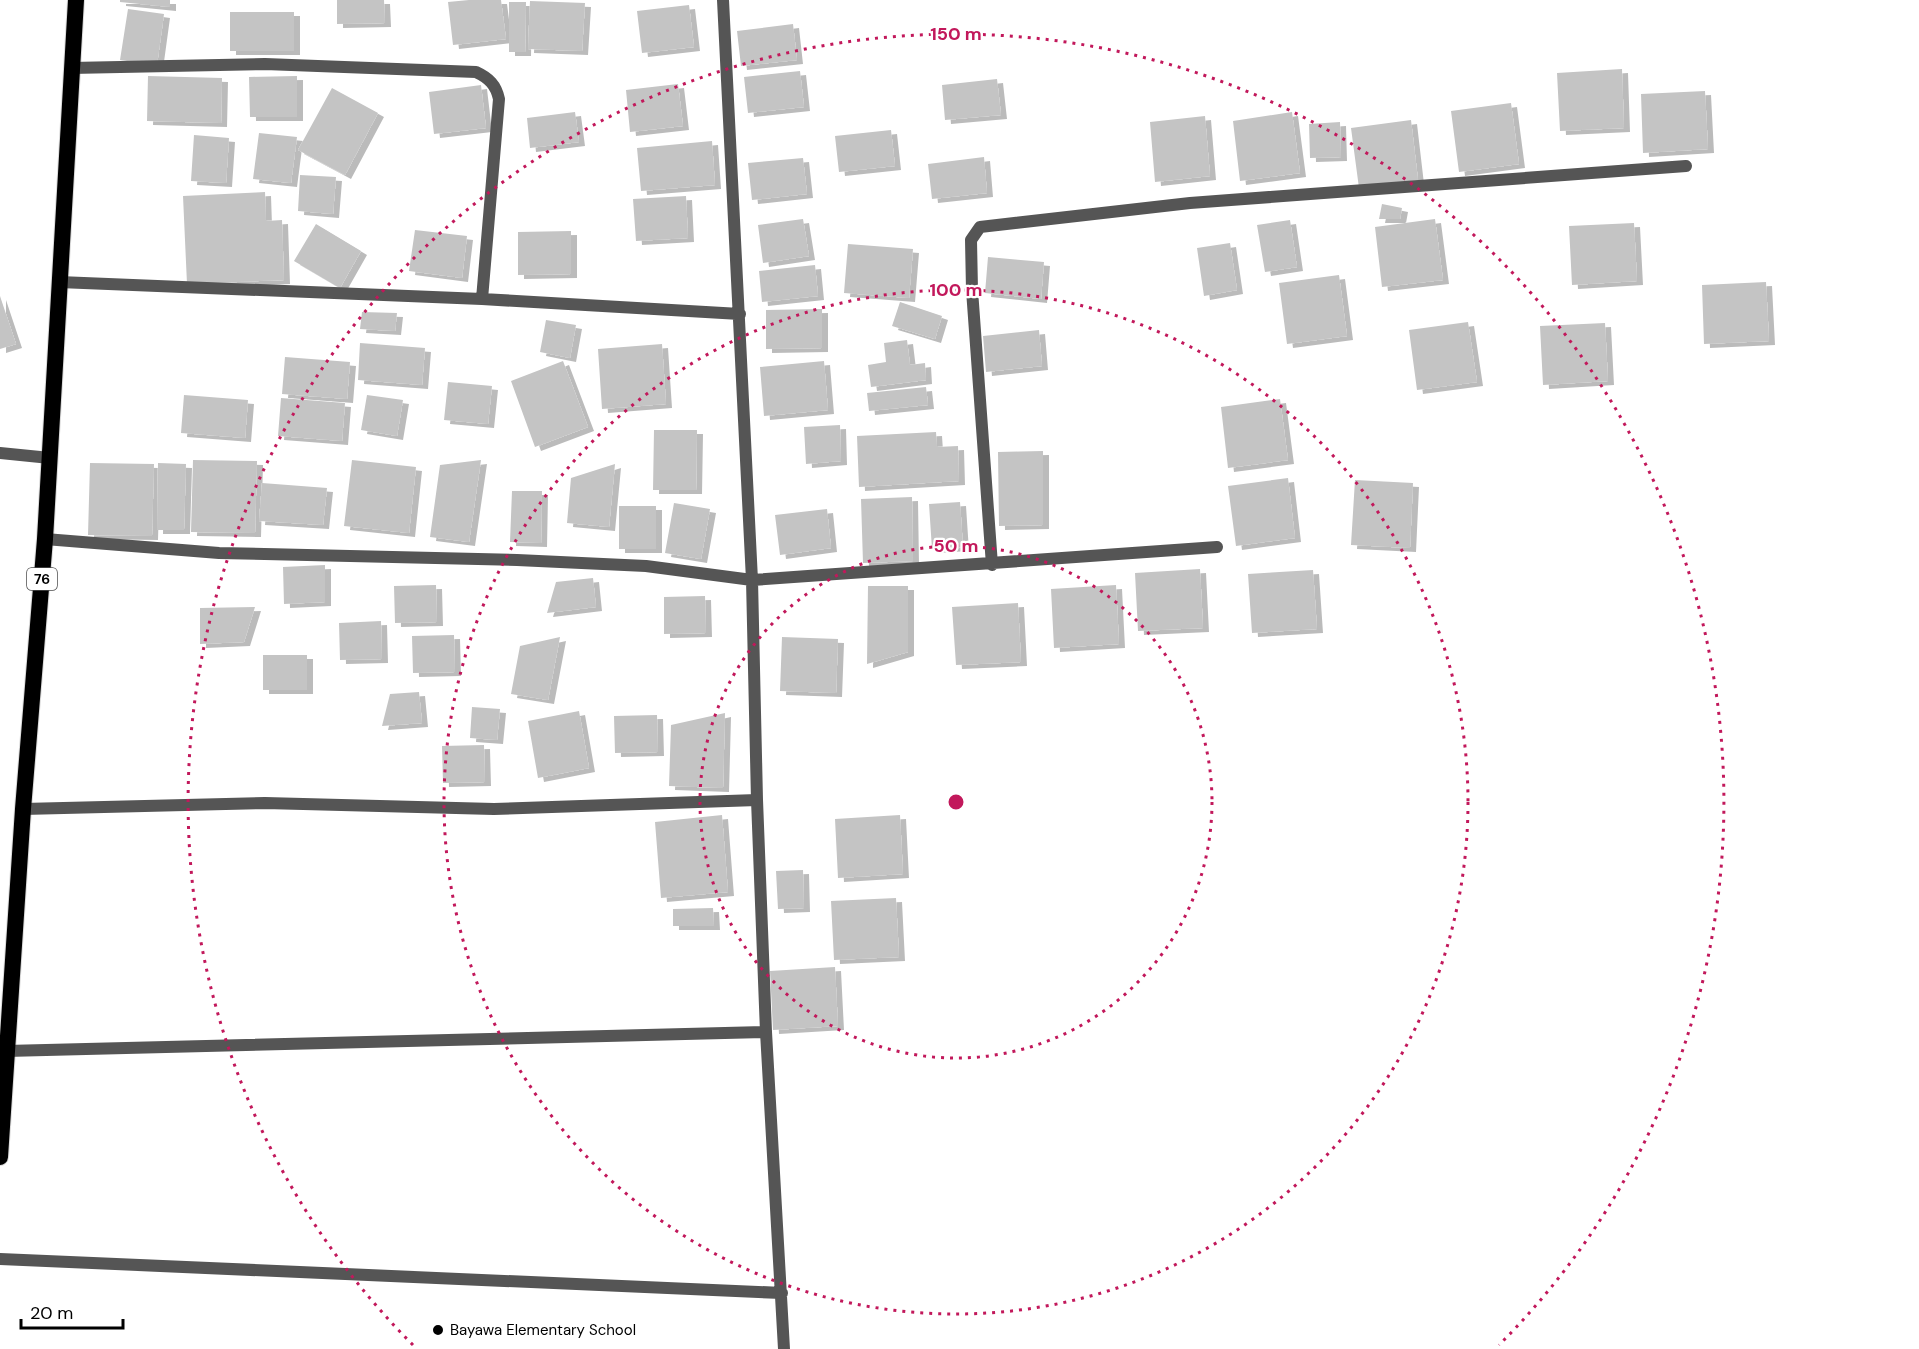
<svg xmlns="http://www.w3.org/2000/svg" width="1919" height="1349" font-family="'DM Sans',sans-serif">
	<defs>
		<filter id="shadow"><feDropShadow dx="6" dy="4" stdDeviation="0" flood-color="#0004"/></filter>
	</defs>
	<rect width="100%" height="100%" fill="#fff"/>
	<path fill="#c4c4c4" filter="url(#shadow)" d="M120,0H170V7L120,2Z
		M337,0H384L385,23L337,24Z
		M469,0H501L506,39L453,45L448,2Z
		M530,1L585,3L582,51L528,49Z
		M509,2H526L525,52H509Z
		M689,5L694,47L642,53L637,11Z
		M128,9L164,14L157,65L120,60Z
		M230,12H294V51H230Z
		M793,24L797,60L741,66L737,31Z
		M1622,69L1624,128L1560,131L1557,73Z
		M800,71L804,107L748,113L744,77Z
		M148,76L222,78L221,123L147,121Z
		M297,76V117H250L249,77Z
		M997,79L1001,115L945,120L942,85Z
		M678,84L683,126L630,132L626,90Z
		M481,85L486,128L434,134L429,92Z
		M332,88L378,113L345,175L298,150Z
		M1705,91L1708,149L1643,153L1641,94Z
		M1511,103L1519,164L1459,172L1451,111Z
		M575,112L579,142L530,148L527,118Z
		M1292,112L1300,173L1240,181L1233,121Z
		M1205,116L1210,176L1155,182L1150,122Z
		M1411,120L1418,180L1359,188L1351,128Z
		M1340,122L1341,157L1310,158L1309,124Z
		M891,130L895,166L839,172L835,136Z
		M259,133L297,137L291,183L253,179Z
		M194,135L229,138L226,183L191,181Z
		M712,141L715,185L641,191L637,148Z
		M984,157L987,193L932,199L928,164Z
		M803,158L807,194L752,200L748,163Z
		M300,175L336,177L333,214L298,211Z
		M265,192L266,221L282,220L284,280L187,284L183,196Z
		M686,196L688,238L636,241L633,199Z
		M1382,204L1402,208L1400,219H1379Z
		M803,219L809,256L763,263L758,225Z
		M1435,219L1443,280L1382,287L1375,227Z
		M1290,220L1297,267L1265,272L1257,225Z
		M1634,223L1637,281L1572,285L1569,226Z
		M316,224L361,251L340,288L294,261Z
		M415,230L467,236L462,278L409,271Z
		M571,231V274L518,275V232Z
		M1230,243L1237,290L1204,296L1197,248Z
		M848,244L913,249L909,298L844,293Z
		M988,257L1044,262L1041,299L985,293Z
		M815,265L818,296L762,302L759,271Z
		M1339,275L1347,336L1287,344L1279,283Z
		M1766,282L1769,341L1704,344L1702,285Z
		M0,296L16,344L0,349Z
		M900,302L942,316L935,339L892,326Z
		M822,309V348L766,349V310Z
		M362,312L397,313L395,331L360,329Z
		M546,320L576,325L570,358L540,352Z
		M1468,322L1477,382L1417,390L1409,330Z
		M1605,323L1608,381L1543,385L1540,326Z
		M1039,330L1042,366L986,372L983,336Z
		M907,340L910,365L925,363L926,380L871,387L868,365L886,362L884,343Z
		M360,343L425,348L422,385L358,380Z
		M662,344L666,404L602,409L598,349Z
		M285,357L350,362L347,399L282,394Z
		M563,361L588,427L535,447L511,381Z
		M824,361L828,410L764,416L760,367Z
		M448,382L492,386L488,424L444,420Z
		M926,387L928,405L869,411L867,393Z
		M184,395L248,400L245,438L181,433Z
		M367,395L403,400L397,436L361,430Z
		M281,398L345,403L342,441L278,436Z
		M1280,399L1288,460L1228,468L1221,407Z
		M840,425L841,461L806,464L804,427Z
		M654,430H697L696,490H653Z
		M936,432L937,447L958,446L959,481L859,487L857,436Z
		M1043,451V525L999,526L998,452Z
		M193,460L257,461L255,533L191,532Z
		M352,460L416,467L409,533L344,526Z
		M481,460L469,542L430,537L440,465Z
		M90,463L154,464L152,536L88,535Z
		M158,463L186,464L184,530H157Z
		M615,464L609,527L567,523L571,478Z
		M1288,478L1295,538L1236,546L1228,486Z
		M1355,480L1413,483L1410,548L1351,545Z
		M262,483L327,488L323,525L259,521Z
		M512,491H542L541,543L510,542Z
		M912,497L913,561L863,563L861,499Z
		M960,502L963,547L932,549L929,504Z
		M674,503L710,509L701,559L665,553Z
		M619,506H656V549H619Z
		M827,509L831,548L780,555L775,515Z
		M325,565V602L284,604L283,567Z
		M1200,569L1203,628L1138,631L1135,573Z
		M1313,570L1317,629L1252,633L1248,574Z
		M593,578L596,607L547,613L556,582Z
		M436,585L437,622L395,623L394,586Z
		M1116,585L1119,644L1054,648L1051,589Z
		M868,586H908V652L867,664Z
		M705,596L706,633L664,634V597Z
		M1018,603L1021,662L956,665L952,607Z
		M255,607L244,642L200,644V608Z
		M381,621L382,659L340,660L339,623Z
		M454,635L455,672L413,673L412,636Z
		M560,637L548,700L511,694L520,646Z
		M782,637L838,639L836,693L780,691Z
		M263,655H307V690H263Z
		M419,692L422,723L382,726L390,694Z
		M472,707L500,709L497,740L470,738Z
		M579,711L589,768L538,778L528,721Z
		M725,713L723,788L669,786L671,725Z
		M657,715L658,752L615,753L614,716Z
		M484,745L485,782L443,783L442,746Z
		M722,815L728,892L661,898L655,822Z
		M900,815L903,874L838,878L835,819Z
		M803,870L804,908L778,909L776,871Z
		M896,898L899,957L834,960L831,901Z
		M713,908L714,926H673V909Z
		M835,967L838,1026L773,1030L770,971Z"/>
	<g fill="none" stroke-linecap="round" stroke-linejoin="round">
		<g stroke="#dbdbdb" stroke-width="18">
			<path id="trunk" d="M0,1157L23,809L45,539L76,0"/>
		</g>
		<path stroke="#555" stroke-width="12" d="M723,0L752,580L757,800L766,1032L784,1349
			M71,68L265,64L476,72C489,78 496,85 499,99L482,299
			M59,282L482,299L740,314
			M0,453L50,458
			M45,539L219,553L517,560L646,566L752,580L1217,547
			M992,565L972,290L971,240L980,227L1190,203L1686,166
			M23,809L265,803L494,809L757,800
			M6,1051L766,1032
			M0,1259L782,1293"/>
		<use href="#trunk" stroke="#000" stroke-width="16"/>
	</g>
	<g fill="none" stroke="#c2185b" stroke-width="3" stroke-dasharray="3 6">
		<circle cx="956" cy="802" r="256"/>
		<circle cx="956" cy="802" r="512"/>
		<path d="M413 1345A768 768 0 1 1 1499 1345"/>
	</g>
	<circle fill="#000" stroke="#fff" stroke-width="2" cx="438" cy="1330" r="6"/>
	<g text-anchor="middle" stroke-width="4.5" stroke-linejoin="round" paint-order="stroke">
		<rect fill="#fff" stroke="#4c4c4c" stroke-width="1.5" x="27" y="568" width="30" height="22" rx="4.5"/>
		<g font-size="14" font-weight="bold" fill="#000">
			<text x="42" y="584">76</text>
		</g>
		<g font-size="15" fill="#000" stroke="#fff" text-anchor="start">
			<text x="450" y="1335">Bayawa Elementary School</text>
		</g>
	</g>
	<circle cx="956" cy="802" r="9" fill="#c2185b" stroke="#fff" stroke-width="3"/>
	<g font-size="18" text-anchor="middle" font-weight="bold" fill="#c2185b" stroke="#fff" stroke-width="4.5" stroke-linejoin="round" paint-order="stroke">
		<text x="956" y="40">150 m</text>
		<text x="956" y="296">100 m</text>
		<text x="956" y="552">50 m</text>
	</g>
	<path d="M21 1319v9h102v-9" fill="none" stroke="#000000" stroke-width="3"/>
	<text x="30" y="1319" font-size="18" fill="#000000" stroke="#ffffff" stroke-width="4.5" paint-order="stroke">20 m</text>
</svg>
